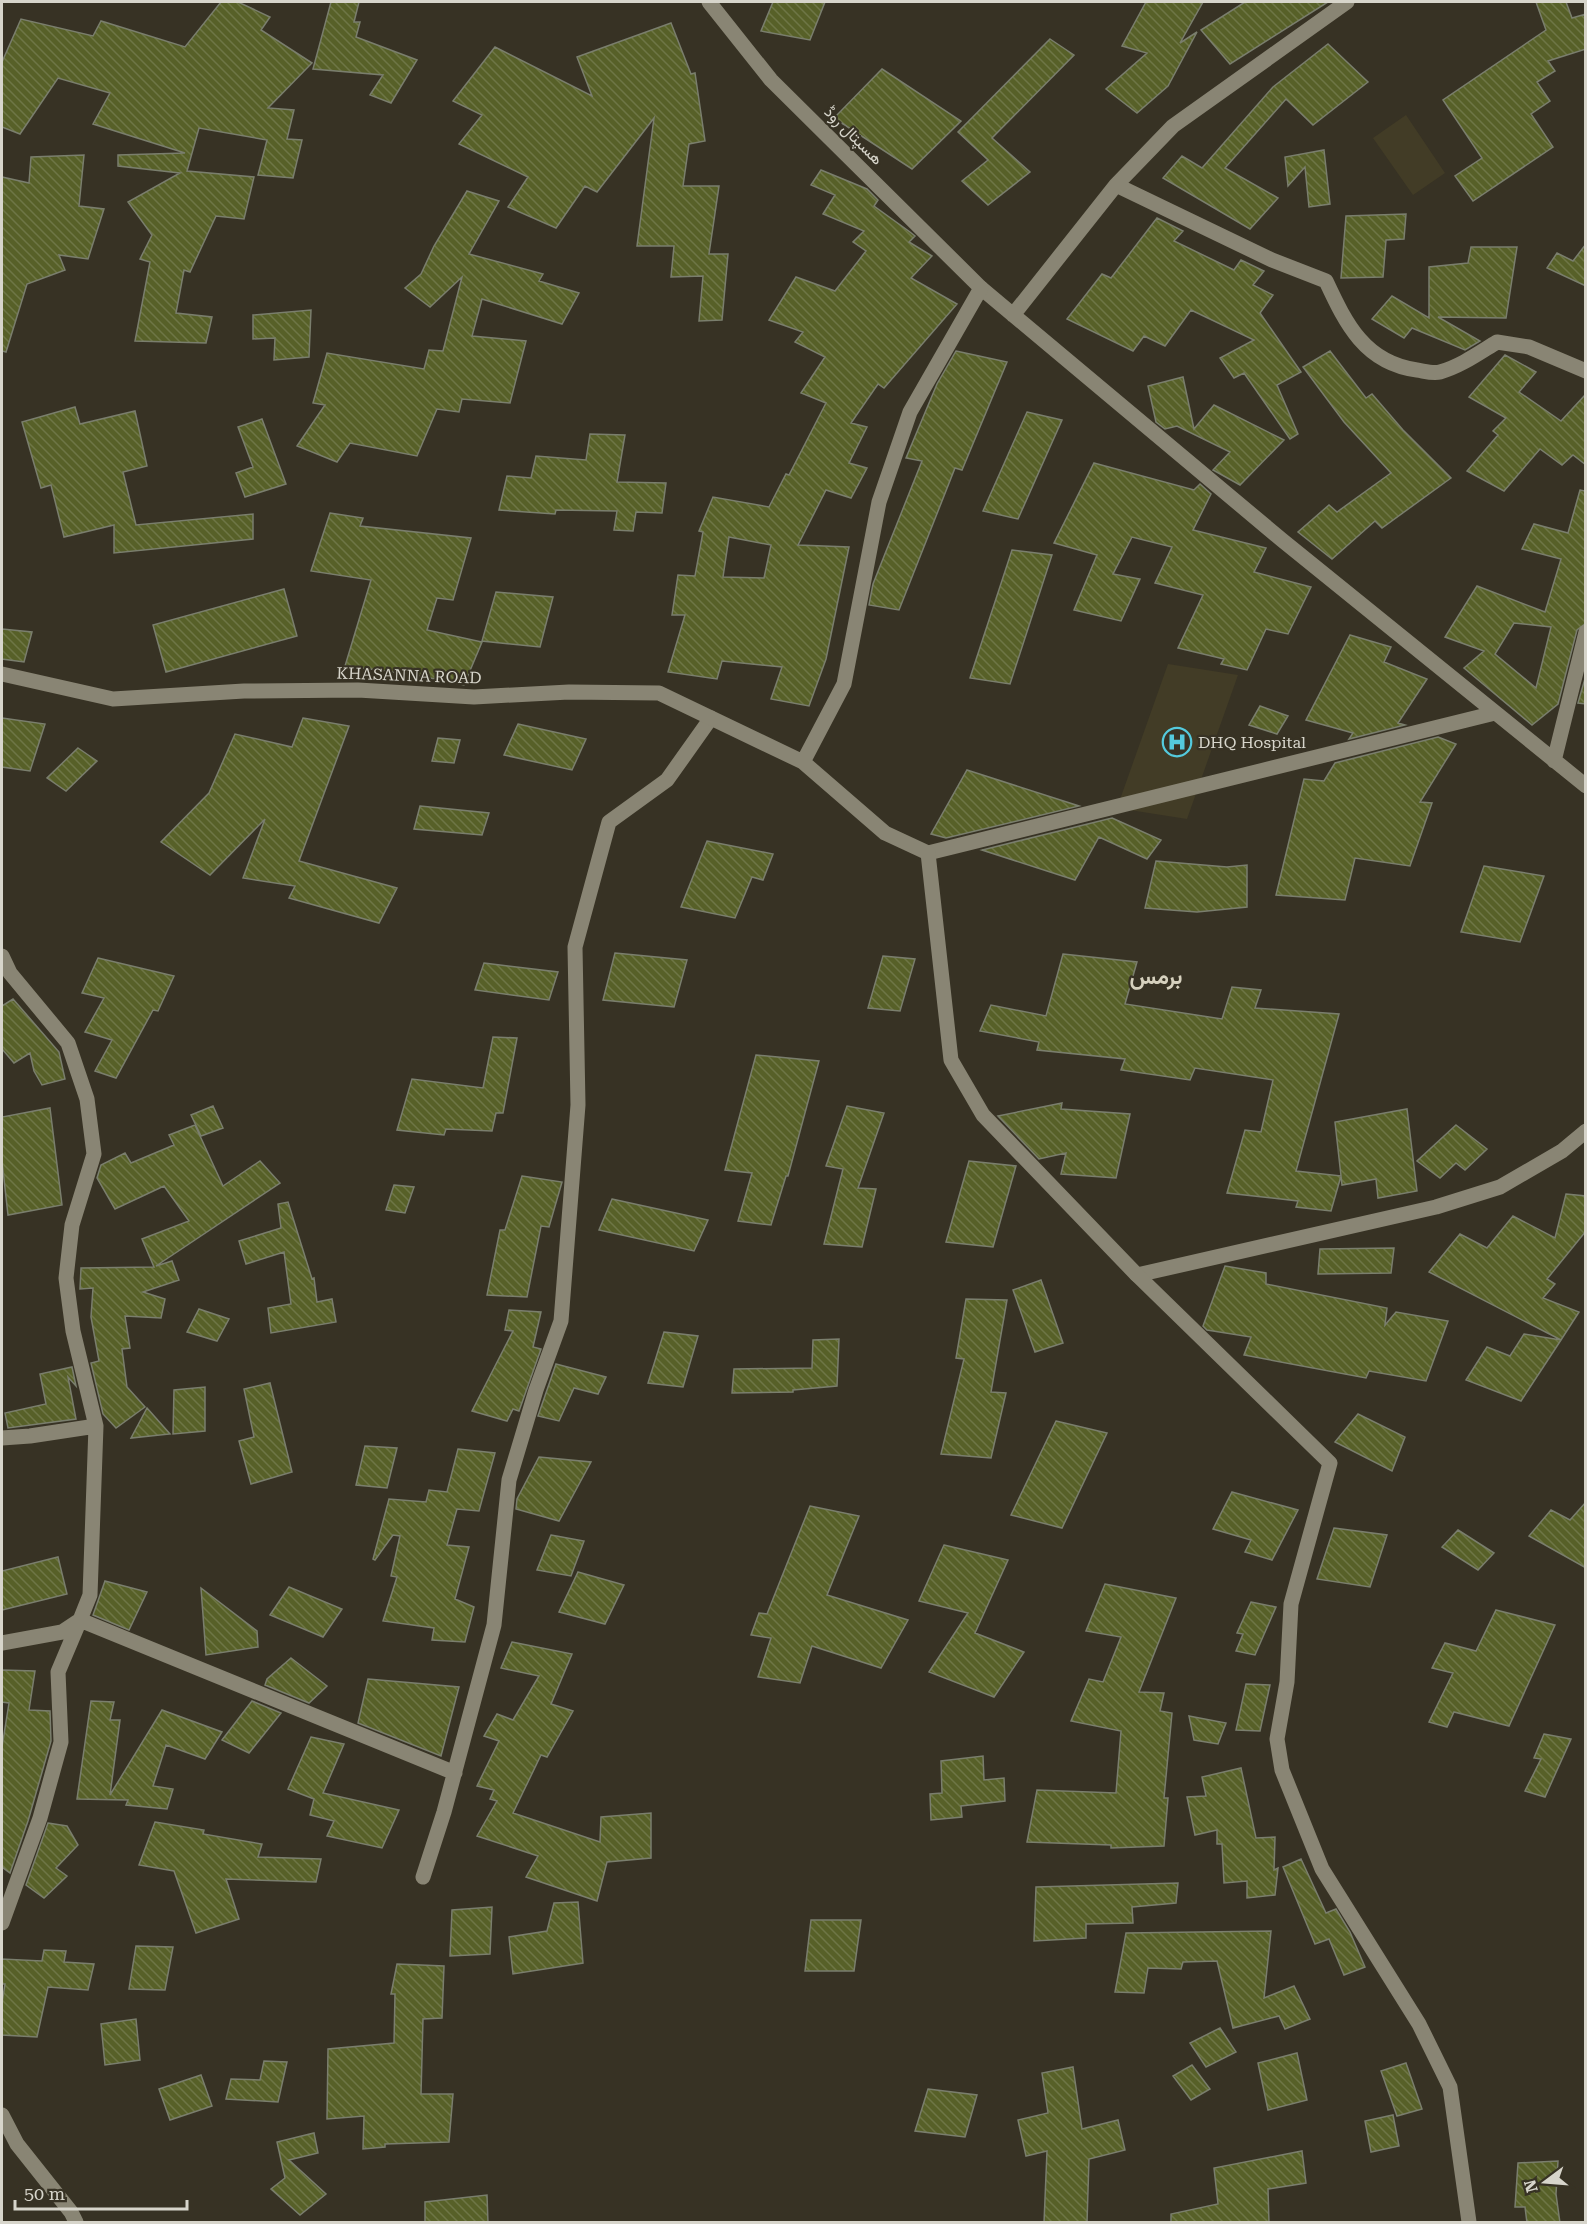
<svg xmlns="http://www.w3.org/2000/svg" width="1587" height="2224" font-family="'Roboto Serif',Vazirmatn,serif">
	<defs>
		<pattern id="building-back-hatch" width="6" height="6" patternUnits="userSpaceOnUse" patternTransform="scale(1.5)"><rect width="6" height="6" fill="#576028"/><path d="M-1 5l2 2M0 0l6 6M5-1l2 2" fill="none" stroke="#6e7646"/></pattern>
	</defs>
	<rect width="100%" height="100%" fill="#373224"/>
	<path fill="#423c26" d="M1406,115L1445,173L1413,195L1373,138Z
		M1168,664L1238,675L1187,819L1117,808Z"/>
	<path fill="url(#building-back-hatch)" stroke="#7a7e6d" stroke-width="1.5" fill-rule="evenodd" d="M221,2H238L270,17L261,30L312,63L268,108L294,110L287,139L302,140L293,178L258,175L267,140L199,128L187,171L254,177L244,219L216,216L190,272L184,270L176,313L212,317L206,343L135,341L150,262L140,259L152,235L128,202L180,173L118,166V155L185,153L93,124L110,93L58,78L20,134L2,127V62L21,19L93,36L101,21L185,47Z
		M331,2H359L354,22H360L356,37L417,60L391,103L370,95L383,75L313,69Z
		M773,2H825L810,40L761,31Z
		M1146,2H1203L1180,43L1197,32L1168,86L1137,113L1106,89L1147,53L1122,46Z
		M1245,2H1328L1230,64L1201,30Z
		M1536,2H1566L1572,18L1586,14V49L1548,61L1555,71L1537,82L1550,101L1531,114L1553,147L1473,201L1455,176L1482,158L1443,100L1546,30Z
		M671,23L691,74L695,73L705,141L689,144L683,186H719L709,254H728L722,320L699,321L703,276L671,277L674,246H637L654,118L597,192L585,186L556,228L508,207L528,177L459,144L482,115L453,101L495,47L592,96L577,57Z
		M1050,39L1074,55L992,138L1030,172L988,205L962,181L988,160L958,132Z
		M1328,44L1368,82L1313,125L1286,99L1225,168L1278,198L1250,229L1163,178L1182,156L1202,168L1273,87Z
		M882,69L961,121L912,169L834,118Z
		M1324,150L1330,204L1309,207L1305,167L1288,186L1285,157Z
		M84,155L79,206L104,209L88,259L59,255L65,270L27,284L6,352L2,351V177L29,183L31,157Z
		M821,170L867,189L878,200L874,206L910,232L915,236L909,242L932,256L911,278L957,304L884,388L878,384L851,423L867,427L849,463L867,468L851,498L826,490L798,545L849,547L826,659L809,706L771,699L782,667L722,661L717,679L668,672L685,615H672L678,575L695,576L703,532L699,531L713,497L769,507L786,474L789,475L826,403L801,393L825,357L795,342L803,332L769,320L796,277L835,291L866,251L853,242L864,231L823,214L835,195L811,185ZM729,537L771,545L764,578L723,577Z
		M467,191L499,201L469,254L543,274L539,281L579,293L562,324L482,299L472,336L526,341L510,403L462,399L459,412L437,409L417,456L350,443L337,462L297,446L325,405L313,403L327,353L424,369L429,350L443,351L462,277L430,307L405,288L421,274L434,246Z
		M1406,214L1404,239L1386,240L1383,277L1341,278L1346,216Z
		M1157,218L1183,231L1174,241L1234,270L1241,260L1264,271L1253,285L1273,295L1260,313L1301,372L1277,385L1298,434L1290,439L1244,373L1234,378L1220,358L1254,340L1191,310L1165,346L1144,336L1133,351L1067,319L1102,274L1111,278Z
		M1586,244V286L1547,268L1557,253L1573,261Z
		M1471,247H1517L1506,318L1438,317L1480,341L1465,350L1412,328L1404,338L1372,319L1392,296L1429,318V267L1468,263Z
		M311,310L309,357L274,360L275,338L253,339V315Z
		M956,351L1007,362L962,470L955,468L899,610L869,605L873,584L922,461L906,458L937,384Z
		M1330,351L1366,398L1372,394L1403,430L1451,478L1382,528L1375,521L1332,559L1298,532L1329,505L1337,512L1391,473L1344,422L1303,367Z
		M1505,355L1536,372L1519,392L1561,421L1586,394V465L1573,455L1562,465L1540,449L1504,491L1467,471L1498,435L1493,431L1506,418L1469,397Z
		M1183,377L1194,429L1214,405L1284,440L1240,485L1213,470L1230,452L1177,426L1165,429L1156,422L1148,386Z
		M75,407L80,424L135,411L147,466L123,472L136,525L253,514V539L114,553V525L64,537L51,485L41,488L22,422Z
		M1027,412L1062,420L1018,519L983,511Z
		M262,419L286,484L245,497L236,473L253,467L238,427Z
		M590,434L625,435L617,482L666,483L662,513L636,512L633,531L614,530L617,511L556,510L555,514L499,510L507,476L531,478L536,456L586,460Z
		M1094,463L1194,490L1200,484L1211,494L1193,530L1266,548L1254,572L1311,587L1288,634L1266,629L1247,670L1221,664L1224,659L1178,648L1203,595L1155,583L1172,547L1132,537L1113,574L1140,579L1121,621L1074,610L1097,555L1054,543Z
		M1580,490L1585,491L1586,623L1577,630L1558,704L1532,725L1464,668L1484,651L1445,637L1477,586L1545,612L1561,559L1522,549L1534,524L1568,533ZM1514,623L1551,627L1536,688L1495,654Z
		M330,513L363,518L360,526L471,538L453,600L437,598L427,630L482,642L464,685L411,674L345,666L371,580L311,571Z
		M1012,550L1052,555L1010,684L970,678Z
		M284,589L297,636L166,672L153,625Z
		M496,592L553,597L540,647L482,641Z
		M2,629L32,632L24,662L2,659Z
		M1350,635L1391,647L1384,662L1427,679L1398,723L1405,725L1349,739L1353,733L1306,720Z
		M1586,675V704L1578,703Z
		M1260,706L1288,716L1277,734L1249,725Z
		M2,718L45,724L30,771L2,767Z
		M303,718L349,726L299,861L397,888L379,923L289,898L295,886L243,878L265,819L210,875L161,842L209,793L235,734L292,747Z
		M518,724L586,739L572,770L504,755Z
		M1438,737L1456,744L1420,802L1432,803L1410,866L1355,858L1345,900L1276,895L1304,779L1324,781L1335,763Z
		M438,738L460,740L454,763L432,761Z
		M78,748L97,761L66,791L47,778Z
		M967,770L1079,806L946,838L931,834Z
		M420,806L489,813L482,835L414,829Z
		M1112,818L1161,840L1147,859L1099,837L1075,880L982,850Z
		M707,841L773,854L763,880L752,877L735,918L681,907Z
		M1156,861L1227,867L1247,865V907L1197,912L1145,908Z
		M1484,866L1544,876L1520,942L1461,932Z
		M615,953L687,960L674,1007L603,1000Z
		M1063,954L1137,962L1125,1004L1222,1019L1232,987L1261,990L1255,1008L1339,1014L1296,1171L1341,1176L1335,1122L1407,1109L1417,1191L1378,1198L1376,1179L1342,1185L1341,1176L1331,1211L1296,1207L1298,1201L1227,1193L1245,1130L1261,1132L1273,1080L1195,1068L1190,1080L1121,1070L1125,1059L1037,1050L1039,1042L980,1031L991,1005L1046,1016Z
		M883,956L915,959L900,1011L868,1008Z
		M98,958L174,976L158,1011L153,1010L116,1078L95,1071L112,1040L85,1032L104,998L82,993Z
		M484,963L558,972L549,1000L475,990Z
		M13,999L59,1052L65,1079L42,1085L34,1071L30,1053L14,1063L2,1049V1006Z
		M493,1037L517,1038L503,1113H496L492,1131L446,1129L444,1135L397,1130L412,1079L483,1088Z
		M756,1055L819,1061L788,1176H786L771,1225L738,1221L752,1173L725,1170Z
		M1062,1103L1061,1109L1130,1114L1116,1178L1061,1174L1066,1153L1039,1159L998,1116Z
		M213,1106L223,1128L201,1136L191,1115Z
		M847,1106L884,1113L858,1188L876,1189L862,1247L824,1244L843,1169L826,1166Z
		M50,1108L62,1205L8,1215L2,1161V1117Z
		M195,1125L223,1186L260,1161L280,1183L156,1266L172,1261L179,1280L143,1292L165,1299L161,1318L125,1316L130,1348L122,1349L127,1387L145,1407L116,1428L103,1414L91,1363L99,1361L91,1317L93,1288L80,1289L81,1268L154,1267L142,1239L189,1221L164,1186L115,1209L97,1178L101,1165L125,1153L131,1163L174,1145L169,1135Z
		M1456,1125L1487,1149L1465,1170L1456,1163L1440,1178L1417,1161Z
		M969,1161L1016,1166L993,1247L946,1242Z
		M522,1176L562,1182L549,1227L541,1226L527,1297L487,1295L500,1230H505Z
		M394,1185L414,1187L405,1213L386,1210Z
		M1566,1194L1586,1196V1231L1547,1279L1555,1284L1543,1298L1579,1312L1561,1340L1429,1272L1460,1234L1487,1248L1513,1216L1555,1238Z
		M612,1199L708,1220L694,1251L599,1230Z
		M288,1202L312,1279L314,1278L317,1302L332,1299L336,1322L271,1333L268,1308L291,1304L284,1252L246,1264L239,1241L281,1228L278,1204Z
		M1394,1248L1391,1273L1318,1274L1320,1249Z
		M1225,1266L1266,1273V1284L1387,1308L1385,1325L1396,1312L1448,1321L1426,1381L1369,1371L1366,1378L1244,1355L1251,1337L1207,1330L1203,1326Z
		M1041,1280L1063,1343L1035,1352L1013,1290Z
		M966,1299L1007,1300L991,1392L1006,1393L991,1458L941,1454L964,1359L956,1358Z
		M199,1309L229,1319L217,1341L187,1332Z
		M509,1310L541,1312L533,1347L541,1349L519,1411L513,1409L507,1421L472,1411L513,1331L505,1330Z
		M664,1332L698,1336L683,1387L648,1383Z
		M1524,1334L1561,1340L1521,1401L1466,1380L1487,1347L1510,1356Z
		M839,1339L837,1386L793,1390V1392L732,1393L734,1369L812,1368L813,1340Z
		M556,1364L606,1377L598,1394L574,1388L559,1421L538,1416Z
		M72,1367L76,1386L68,1377L76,1419L8,1428L5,1413L46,1404L40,1374Z
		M270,1383L292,1472L251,1484L239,1441L254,1437L244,1389Z
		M205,1387V1431L173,1434L174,1390Z
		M147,1408L170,1434L131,1438Z
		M1358,1414L1405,1437L1392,1471L1335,1442Z
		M1056,1421L1107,1433L1062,1528L1011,1515Z
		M365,1446L397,1448L387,1488L356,1485Z
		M458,1449L495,1453L479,1511L457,1509L447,1545L469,1547L455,1599L474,1607L465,1642L432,1640L434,1628L383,1621L397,1577L391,1576L400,1536L393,1535L375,1560L373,1559L389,1499L426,1502L429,1490L447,1492Z
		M539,1457L591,1462L559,1521L516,1509L517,1499Z
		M1232,1492L1298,1510L1272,1560L1245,1552L1251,1540L1213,1529Z
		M1586,1502V1568L1529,1536L1551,1510L1570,1520Z
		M810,1506L859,1516L827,1595L908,1620L881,1668L812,1646L800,1683L758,1677L771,1638L751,1635L759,1613L767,1614Z
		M1334,1528L1387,1535L1370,1587L1317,1579Z
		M1458,1530L1494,1553L1478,1570L1442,1547Z
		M551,1535L584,1541L571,1576L537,1570Z
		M944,1545L1008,1560L975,1633L1024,1652L994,1697L929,1672L968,1613L919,1601Z
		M58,1557L67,1594L2,1610V1571Z
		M578,1572L624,1585L605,1624L559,1612Z
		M105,1581L147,1592L129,1630L93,1615Z
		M1105,1584L1176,1598L1139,1692L1164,1693L1160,1711L1172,1713L1164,1798H1168L1164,1846L1111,1848V1845L1027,1842L1037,1790L1116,1793L1121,1731L1071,1721L1089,1679L1103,1682L1121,1637L1086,1631Z
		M289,1587L342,1609L323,1637L270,1615Z
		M201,1588L257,1631L258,1647L206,1655Z
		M1251,1602L1276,1607L1255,1655L1236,1651L1243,1634L1237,1633Z
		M1496,1610L1555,1625L1509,1726L1454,1712L1447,1727L1429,1722L1453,1673L1432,1668L1445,1643L1476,1651Z
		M512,1642L572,1654L551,1704L573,1711L547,1757L541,1755L513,1813L600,1842L601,1817L651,1813V1858L607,1862L597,1901L526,1877L538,1856L477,1836L497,1801L490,1799L494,1790L477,1786L499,1741L484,1736L497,1714L513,1720L539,1676L501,1668Z
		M291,1658L327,1686L309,1703L265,1685L267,1679Z
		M2,1670L35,1671L29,1710L50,1711L51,1741L28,1821L10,1873L2,1867V1747L9,1703L2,1702Z
		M368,1679L459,1687L441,1756L358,1723Z
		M1246,1684L1270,1685L1260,1731L1236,1730Z
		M91,1701L114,1702L110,1720H120L110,1795L162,1710L222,1732L205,1759L166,1745L153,1786L173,1789L167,1809L126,1805L128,1800L77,1799Z
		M252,1701L281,1713L249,1753L222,1740Z
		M1189,1716L1226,1723L1218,1744L1194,1740Z
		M1544,1734L1571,1739L1545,1797L1525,1791L1541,1759L1534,1758Z
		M311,1737L344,1744L323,1793L399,1810L382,1848L327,1836L334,1821L310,1815L314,1799L288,1789Z
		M983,1756L984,1780L1004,1778L1005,1801L961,1806L962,1817L931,1820L930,1794L942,1793L941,1761Z
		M1241,1768L1256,1838L1275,1837L1274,1870L1278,1868L1275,1895L1247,1898V1881L1224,1883L1222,1844H1217V1830L1195,1835L1187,1797L1206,1796L1202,1777Z
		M155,1822L204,1830L203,1834L262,1844L258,1857L321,1859L316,1882L226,1879L239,1919L196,1933L174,1871L139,1865Z
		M48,1823L67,1826L78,1845L56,1868L67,1876L44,1898L26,1885Z
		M1301,1859L1326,1913L1336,1909L1350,1932L1365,1967L1344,1975L1329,1939L1315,1944L1283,1867Z
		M1178,1883L1176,1903L1132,1907L1133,1923L1086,1924V1938L1034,1941L1036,1887Z
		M578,1902L583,1963L513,1974L509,1937L547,1931L554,1903Z
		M492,1907L490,1954L450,1956L452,1910Z
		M811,1920H861L854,1971H805Z
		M1271,1931L1264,1998L1294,1986L1310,2019L1285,2029L1279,2016L1233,2028L1217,1961L1183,1962L1181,1969L1148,1968L1144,1993L1115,1992L1126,1933Z
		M136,1946L173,1947L165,1990L129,1989Z
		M44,1950L66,1951L64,1962L94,1964L88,1990L48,1987L37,2037L2,2035V2003L5,1984H2V1959L42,1961Z
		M397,1964L444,1966L442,2018L423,2019L421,2094H453L449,2142L385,2144V2147L363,2149L364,2116L327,2119L328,2049L394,2043L395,1994H391Z
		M136,2019L140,2060L105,2065L101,2024Z
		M1220,2028L1236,2052L1206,2067L1190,2043Z
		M1297,2053L1307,2100L1268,2110L1258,2063Z
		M264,2061L287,2062L278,2102L226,2099L231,2079L260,2080Z
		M1406,2063L1422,2109L1397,2116L1381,2071Z
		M1192,2065L1210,2089L1191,2100L1173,2076Z
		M1073,2067L1082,2129L1118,2120L1125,2150L1089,2159L1087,2223H1044L1047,2151L1026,2156L1018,2120L1048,2113L1042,2073Z
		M201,2075L212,2106L170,2120L159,2089Z
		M928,2089L977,2095L965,2137L915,2131Z
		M1393,2115L1399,2146L1371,2152L1365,2121Z
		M314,2133L318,2153L289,2160L326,2194L300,2215L271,2189L285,2178L277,2142Z
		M1302,2151L1306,2183L1268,2189L1269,2223H1171V2214L1218,2204L1214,2168Z
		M1558,2161L1556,2194L1560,2223H1527L1525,2207H1515L1518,2163Z
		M487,2195L488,2223H425V2202Z"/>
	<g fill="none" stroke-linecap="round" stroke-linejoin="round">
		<path stroke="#898574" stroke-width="15" d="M1116,185L1272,260L1326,281C1346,324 1365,363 1417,370C1424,371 1433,374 1440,372C1461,366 1479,353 1497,342L1529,347L1586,371
			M981,288L1282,540L1586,786
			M1013,315L1116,185L1173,126L1347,2
			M1554,761L1586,632
			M928,853L1495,713
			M2,956L10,973L68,1043L87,1099L94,1154L72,1225L66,1278L73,1331L96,1426L90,1595L80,1620L62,1632L2,1643
			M1137,1275L1436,1207L1500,1187L1562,1151L1586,1131
			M2,1438L30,1436L96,1426
			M423,1877L444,1812L494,1625L509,1480L536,1390L561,1321L578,1105L575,947L609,822L667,780L711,718
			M2,1923L40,1818L61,1742L58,1672L80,1620L455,1773
			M2,2115L17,2144L71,2212L76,2222"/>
		<path stroke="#898574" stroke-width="15" d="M709,2L771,80L981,288L910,412L879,502L844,684L803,762L885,833L928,853L951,1060L983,1115L1137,1275L1330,1463L1291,1604L1287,1682L1277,1739L1282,1770L1322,1869L1419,2024L1450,2087L1469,2222
			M2,674L113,699L244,691L358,690L474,697L569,692L659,693L803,762"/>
	</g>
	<defs>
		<g id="hospital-ring" transform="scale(1.5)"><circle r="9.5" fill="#373224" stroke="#54cadd" stroke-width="1.5"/><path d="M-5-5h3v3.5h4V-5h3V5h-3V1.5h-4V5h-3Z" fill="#54cadd"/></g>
	</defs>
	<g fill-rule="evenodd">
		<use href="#hospital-ring" x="1177" y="742"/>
	</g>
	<g text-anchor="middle" stroke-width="4.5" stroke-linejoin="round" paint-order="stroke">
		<g font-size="16" fill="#d7d5cb" stroke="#373224">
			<text transform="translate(854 135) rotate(45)" y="6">ھسپتال روڈ</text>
			<text transform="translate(409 675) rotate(2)" y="6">KHASANNA ROAD</text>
		</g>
		<g font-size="16" fill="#d7d5cb" stroke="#373224" text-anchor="start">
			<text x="1198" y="748">DHQ Hospital</text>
		</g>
		<g font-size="22" font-weight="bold" fill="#d6d1be" stroke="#373224">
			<text x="1156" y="984">برمس</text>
		</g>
	</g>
	<rect width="1587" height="2224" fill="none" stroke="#d7d5cb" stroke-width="6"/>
	<g transform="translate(1545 2182) rotate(254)" stroke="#373224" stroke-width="4.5" paint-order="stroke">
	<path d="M0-4.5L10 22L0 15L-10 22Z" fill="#d7d5cb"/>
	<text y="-9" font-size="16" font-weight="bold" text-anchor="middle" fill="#d7d5cb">N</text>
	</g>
	<path d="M15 2200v9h172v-9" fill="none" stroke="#d7d5cb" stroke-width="3"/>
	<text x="24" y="2200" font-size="18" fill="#d7d5cb" stroke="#373224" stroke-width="4.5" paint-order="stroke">50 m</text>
</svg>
